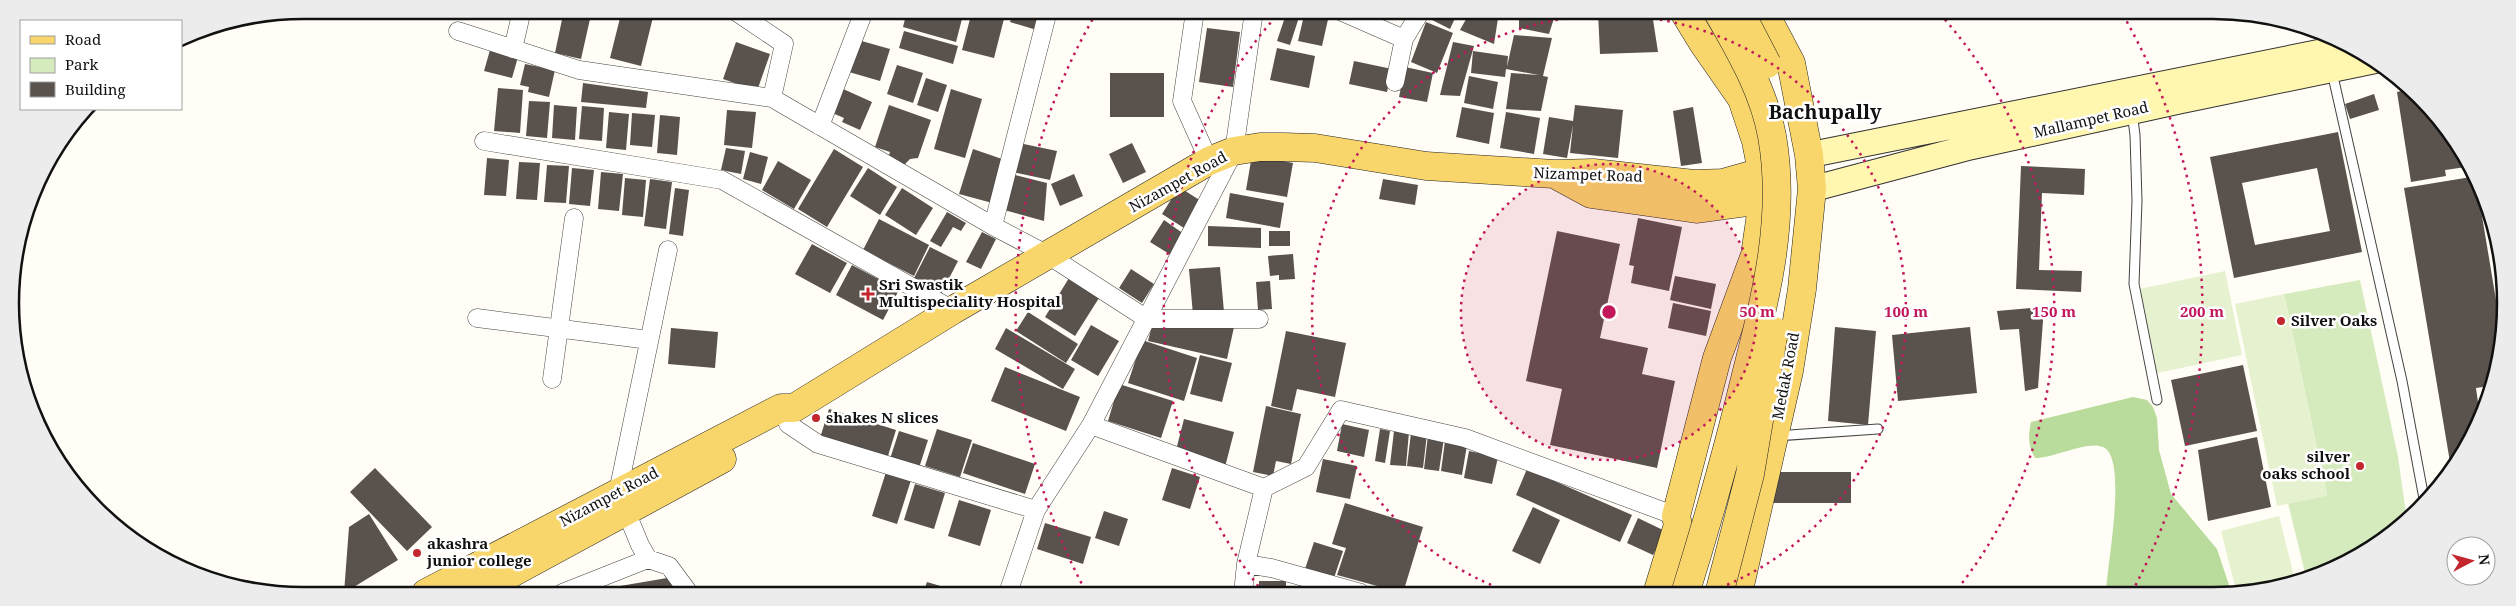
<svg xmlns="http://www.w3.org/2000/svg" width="2516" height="606" font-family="'Noto Serif',serif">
	<rect width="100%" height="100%" fill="#fffdf5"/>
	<path fill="#d5ebbd" d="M2360,280L2398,457L2407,520L2342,566L2306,577L2288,503L2327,495L2284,294Z"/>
	<path fill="#b9dc9c" d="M2133,397L2147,400L2153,407L2157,418L2159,450L2171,494L2217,549L2232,594H2106C2106,569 2129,458 2103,447C2088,440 2054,458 2035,458C2028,446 2028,436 2031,422Z"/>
	<path fill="#e6f2cf" d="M2225,271L2242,355L2148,375L2130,291Z
		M2284,294L2327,496L2277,506L2235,304Z
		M2279,516L2295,580L2251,594H2237L2221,531Z"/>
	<path fill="#5a524d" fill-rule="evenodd" d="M564,10H592L581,59L555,53Z
		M622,10H643L654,13L641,66L610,58Z
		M907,11H946L963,15L956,42L903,27Z
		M972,11H1006L994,58L962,50Z
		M1014,11H1046L1040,31L1010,22Z
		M1208,11H1249L1248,20L1208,14Z
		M1287,11H1301L1290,45L1277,41Z
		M1305,11L1329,15L1322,46L1298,41Z
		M1429,11L1458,12L1450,29L1426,17Z
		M1470,12H1499L1494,44L1460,30Z
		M1519,12H1556L1549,34L1519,28Z
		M1598,12L1652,13L1658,52L1600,54Z
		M1426,22L1453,33L1437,73L1411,62Z
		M1207,28L1240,32L1233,87L1199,82Z
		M904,31L958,46L953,64L899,48Z
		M1514,35L1552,38L1543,76L1548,77L1541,111L1506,109L1511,73L1539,75L1506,69L1505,77L1471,73L1473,51L1508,56L1507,67Z
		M858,40L890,49L880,81L849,72Z
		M736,42L770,54L757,91L723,79Z
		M1453,42L1474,46L1460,96L1440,95Z
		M1277,48L1315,56L1309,88L1270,80Z
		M490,50L518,57L512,78L484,71Z
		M1354,61L1392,69L1387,92L1349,84Z
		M525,64L555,70L549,97L528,92L529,87L520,85Z
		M897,65L923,73L913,103L887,94Z
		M1405,67L1433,73L1427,102L1399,97Z
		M1110,73H1164V117H1110Z
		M1469,76L1498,82L1493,109L1464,103Z
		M926,78L947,85L938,112L917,105Z
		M583,83L648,92L646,108L581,102Z
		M498,88L523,90L520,133L494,131Z
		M841,88L872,102L860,130L842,122L844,118L830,112Z
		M951,89L982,99L965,158L934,149Z
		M2406,90L2423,105L2424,114L2432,113L2442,124L2446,125L2466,167L2445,170L2446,176L2411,182L2397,92Z
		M2374,94L2379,110L2350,119L2345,104Z
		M529,101L550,102L547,138L526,136Z
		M554,105L577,107L575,140L552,138Z
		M889,105L931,120L918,158L910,159L903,166L887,161L890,152L875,147Z
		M1575,105L1623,110L1618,158L1570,153L1573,125L1567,158L1543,154L1549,117L1573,121Z
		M582,106L604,108L602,141L579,139Z
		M1462,107L1494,113L1489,144L1456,137Z
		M1693,107L1702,163L1681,166L1673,111Z
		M727,110L756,112L752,148L724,145Z
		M609,112L629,114L626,150L606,148Z
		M1506,112L1540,118L1534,154L1500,148Z
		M632,113L655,115L652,147L630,145Z
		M660,115L680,117L677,155L657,153Z
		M2338,132L2362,252L2234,278L2210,157ZM2317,168L2330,231L2255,245L2242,183Z
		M1019,143L1057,151L1050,180L1013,172Z
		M1132,143L1146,172L1123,183L1109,154Z
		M726,148L745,151L741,174L721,170Z
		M834,149L863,167L827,227L798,209Z
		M973,149L1002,159L996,204L959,194Z
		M750,152L768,157L761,184L743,179Z
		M1252,155L1293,163L1287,197L1246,190Z
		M487,158L509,160L506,196L484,195Z
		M778,161L811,180L794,209L762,190Z
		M519,162L540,163L537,200L516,199Z
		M547,165L569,166L566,203L544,202Z
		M2021,166L2085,169L2084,195L2042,193L2039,270L2082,271L2081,292L2016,289Z
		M572,168L594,170L590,206L569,204Z
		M868,168L897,187L880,215L850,196Z
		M601,172L623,174L619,211L598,209Z
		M1011,174L1047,183L1044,221L1004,210Z
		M1074,174L1083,196L1060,206L1051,184Z
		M2471,177L2481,197L2479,198L2503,342L2490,386L2476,388L2480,417L2476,433L2451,468L2404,188Z
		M625,178L646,180L643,217L622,215Z
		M650,179L672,182L666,229L644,226Z
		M1383,179L1418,185L1415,205L1379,199Z
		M1179,187L1201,201L1184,228L1162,214Z
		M675,188L689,190L683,236L669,234Z
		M902,188L933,208L916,235L885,215Z
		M1230,193L1284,203L1280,228L1226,218Z
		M947,212L966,223L961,231L953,227L941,247L930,241Z
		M1638,218L1682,227L1669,291L1631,283L1634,266L1629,265Z
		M879,219L929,245L914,276L863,250Z
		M1164,220L1184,234L1171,255L1150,242Z
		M1208,226L1261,228V248L1208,246Z
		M1269,231H1290V246H1269Z
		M1557,231L1620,244L1600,338L1648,348L1642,374L1675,381L1657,468L1550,445L1562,389L1526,381Z
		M982,232L996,239L981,269L966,262Z
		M812,244L847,263L830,293L795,274Z
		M930,247L958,261L941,294L913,280Z
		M1293,254L1295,279L1279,280V275L1270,276L1268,256Z
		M852,265L899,290L883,320L836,295Z
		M1220,267L1224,312L1193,315L1189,269Z
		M1131,269L1154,284L1142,303L1119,288Z
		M1675,276L1716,284L1711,309L1670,300Z
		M1069,278L1099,298L1075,336L1045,317Z
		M1270,281L1272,309L1258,310L1256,282Z
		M1673,303L1711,311L1706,336L1668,328Z
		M2044,307L2038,388L2025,391L2019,329L2000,330L1997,311Z
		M1028,312L1078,344L1066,363L1016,331Z
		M1091,325L1119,341L1098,376L1071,360Z
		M1152,326L1234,327L1227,359L1148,341Z
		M1835,327L1876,331L1868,425L1828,421Z
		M1970,327L1977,393L1898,401L1892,335Z
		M671,328L718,332L715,368L668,364Z
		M1006,328L1075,369L1063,389L995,349Z
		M1286,331L1346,343L1335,397L1297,389L1292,411L1271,406Z
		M1142,340L1197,358L1184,401L1128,383Z
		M1200,355L1232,363L1222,402L1190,394Z
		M2243,365L2257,431L2185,446L2171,380Z
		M1005,367L1080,397L1066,431L991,401Z
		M1119,384L1173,401L1161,438L1108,421Z
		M1266,406L1301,414L1291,464L1276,461L1273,476L1253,472Z
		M829,409L896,430L887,459L820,438Z
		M1184,419L1234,432L1225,467L1175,454Z
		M1342,424L1369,430L1364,457L1337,451Z
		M937,429L972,440L960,477L925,466Z
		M1380,429L1390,431L1385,463L1375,461Z
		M899,431L928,440L919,468L890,459Z
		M1394,431L1409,432L1406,466L1390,465Z
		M1411,433L1427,434L1423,468L1407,466Z
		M1428,435L1444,438L1439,471L1424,469Z
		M2257,437L2271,507L2208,521L2198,450Z
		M1445,441L1467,445L1462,475L1441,471Z
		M973,443L1035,464L1025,494L963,473Z
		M1469,451L1498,457L1492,484L1464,478Z
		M1323,459L1357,466L1350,499L1316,492Z
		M375,468L432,527L407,551L350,492Z
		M1172,468L1200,477L1190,509L1162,500Z
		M1527,469L1632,515L1620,542L1516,495Z
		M886,472L911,480L897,524L872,516Z
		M1774,472H1851V503H1774Z
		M915,484L945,493L934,529L904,520Z
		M959,500L991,510L980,546L948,536Z
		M1345,503L1423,527L1403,593L1337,575L1346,548L1332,544Z
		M1533,507L1560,520L1540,564L1512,551Z
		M1104,511L1128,519L1119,546L1095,538Z
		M369,514L398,560L344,593L349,527Z
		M1638,518L1665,531L1653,555L1627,543Z
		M1045,523L1091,537L1083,564L1037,549Z
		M1314,542L1343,551L1334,578L1305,569Z
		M673,577L676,593H621L620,586Z
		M1259,581H1286V593H1259Z
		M927,582L964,593H923Z"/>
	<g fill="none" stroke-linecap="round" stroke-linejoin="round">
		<g stroke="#444" stroke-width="11">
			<path id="lane" d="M2332,72L2402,381L2425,504
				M2132,112L2135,135L2137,201L2134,284L2157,400
				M1776,436L1878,429"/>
		</g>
		<g stroke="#444" stroke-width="19">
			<path id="street" d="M735,11L784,44L772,98
				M1195,11L1182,101L1209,161
				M1340,11L1404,39
				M458,31L579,70L772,98L993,226L1048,255L1147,319H1259
				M513,49L522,10
				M1395,82L1404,39L1421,11
				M820,126L864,11
				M484,141L722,180L953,310
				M993,226L1048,11
				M668,250L618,492L640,545L648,559L669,566L689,593
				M477,318L649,340
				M552,379L574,218
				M788,424L818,444L1036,510
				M1091,425L1264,488
				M1246,564L1271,568L1361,593
				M562,593L648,559
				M1008,593L1036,510L1091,425L1234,151L1254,11
				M1243,593L1246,564L1264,488L1306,467L1341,410L1465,438L1676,516"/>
		</g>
		<g stroke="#333" stroke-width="27">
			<path id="secondary" d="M1809,155L2351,46
				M1812,189L1970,147L2179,101L2373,61"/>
		</g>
		<g stroke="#222" stroke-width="29">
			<path id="primary" d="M1556,175L1591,194L1697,209L1763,200
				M426,593L781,408H794L953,310L1209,161L1234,151L1260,147H1283L1315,148L1426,166L1554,174L1593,173L1694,184L1723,183L1762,172
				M475,593L722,459
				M1657,594L1678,525L1676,516L1717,358L1755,255L1763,200L1762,172L1756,141L1742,99L1703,43L1684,12
				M1738,594L1789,371L1802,289L1812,189L1809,155L1791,63L1764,12"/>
		</g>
		<use href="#lane" stroke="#fff" stroke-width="9"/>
		<use href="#street" stroke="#fff" stroke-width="18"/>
		<use href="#secondary" stroke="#fff6b0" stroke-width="25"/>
		<use href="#primary" stroke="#f9d66b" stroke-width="28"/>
		<g stroke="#222" stroke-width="29" stroke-linecap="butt">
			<path id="primary-bridge" d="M1740,12L1767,64
				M1685,594C1708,520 1729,446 1747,371C1767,294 1786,215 1772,136C1764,91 1740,51 1718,12
				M1719,594L1750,474L1774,331"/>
		</g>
		<use href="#primary-bridge" stroke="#f9d66b" stroke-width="28"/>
	</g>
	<circle cx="1609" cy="312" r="148" fill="#c2185b" fill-opacity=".12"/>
	<g fill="none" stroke="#c2185b" stroke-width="2.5" stroke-dasharray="2.5 5">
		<circle cx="1609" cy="312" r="148"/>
		<path d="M1512 593A297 297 0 1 1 1706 593"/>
		<path d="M1263 592A445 445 0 0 1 1281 11M1940 14A445 445 0 0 1 1955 592"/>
		<path d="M1085 590A593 593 0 0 1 1095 15M2123 15A593 593 0 0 1 2133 590"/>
	</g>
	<g fill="#c4262e" stroke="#fff" stroke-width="2">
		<path d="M865.5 286.5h5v5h5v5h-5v5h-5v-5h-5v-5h5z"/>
		<circle cx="2281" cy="321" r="5"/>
		<circle cx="816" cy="418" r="5"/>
		<circle cx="2360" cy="466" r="5"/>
		<circle cx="417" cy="553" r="5"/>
	</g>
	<g text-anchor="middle" stroke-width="5" stroke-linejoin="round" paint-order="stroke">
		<g font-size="15" fill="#111" stroke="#fff">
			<text transform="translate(2091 120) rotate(-13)" y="5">Mallampet Road</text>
			<text transform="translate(1588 175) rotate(2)" y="5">Nizampet Road</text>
			<text transform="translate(1178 182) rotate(-29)" y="5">Nizampet Road</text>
			<text transform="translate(1786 376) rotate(-79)" y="5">Medak Road</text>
			<text transform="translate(609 497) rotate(-28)" y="5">Nizampet Road</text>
		</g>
		<g font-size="15" font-weight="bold" fill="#111" stroke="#fff" text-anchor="start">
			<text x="879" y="290">Sri Swastik<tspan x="879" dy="17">Multispeciality Hospital</tspan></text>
			<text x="2291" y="326">Silver Oaks</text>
			<text x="826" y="423">shakes N slices</text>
			<text x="2350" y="462" text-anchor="end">silver<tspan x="2350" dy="17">oaks school</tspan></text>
			<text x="427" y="549">akashra<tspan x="427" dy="17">junior college</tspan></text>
		</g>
		<g font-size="20" font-weight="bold" fill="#111" stroke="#fff">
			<text x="1825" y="119">Bachupally</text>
		</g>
	</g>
	<path d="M0 0H2516V606H0ZM303 19H2213A284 284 0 0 1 2497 303V303A284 284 0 0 1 2213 587H303A284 284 0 0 1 19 303V303A284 284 0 0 1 303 19Z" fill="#ececec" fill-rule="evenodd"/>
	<path fill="none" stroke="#111" stroke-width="2.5" d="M303 19H2213A284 284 0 0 1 2497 303V303A284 284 0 0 1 2213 587H303A284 284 0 0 1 19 303V303A284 284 0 0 1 303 19Z"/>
	<circle cx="1609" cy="312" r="8" fill="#c2185b" stroke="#fff" stroke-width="2.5"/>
	<g font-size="15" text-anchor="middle" font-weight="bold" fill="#c2185b" stroke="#fff" stroke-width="5" stroke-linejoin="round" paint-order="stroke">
		<text x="1757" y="317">50 m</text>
		<text x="1906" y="317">100 m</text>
		<text x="2054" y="317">150 m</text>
		<text x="2202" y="317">200 m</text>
	</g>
	<rect x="20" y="20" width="162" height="90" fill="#ffffff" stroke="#a0a0a0"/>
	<rect x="30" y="36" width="25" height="8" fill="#f9d66b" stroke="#a0a0a0"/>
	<text x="65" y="45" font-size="15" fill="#111111">Road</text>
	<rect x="30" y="58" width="25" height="15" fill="#d5ebbd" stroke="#a0a0a0"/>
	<text x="65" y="70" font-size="15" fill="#111111">Park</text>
	<rect x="30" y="82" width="25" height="15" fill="#5a524d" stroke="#a0a0a0"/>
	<text x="65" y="95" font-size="15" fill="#111111">Building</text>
	<g transform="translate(2471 561) rotate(84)"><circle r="24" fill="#ffffff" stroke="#a0a0a0"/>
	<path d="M0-4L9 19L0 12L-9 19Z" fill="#c4262e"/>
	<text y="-8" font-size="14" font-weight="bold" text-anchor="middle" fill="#111111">N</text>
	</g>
</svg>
